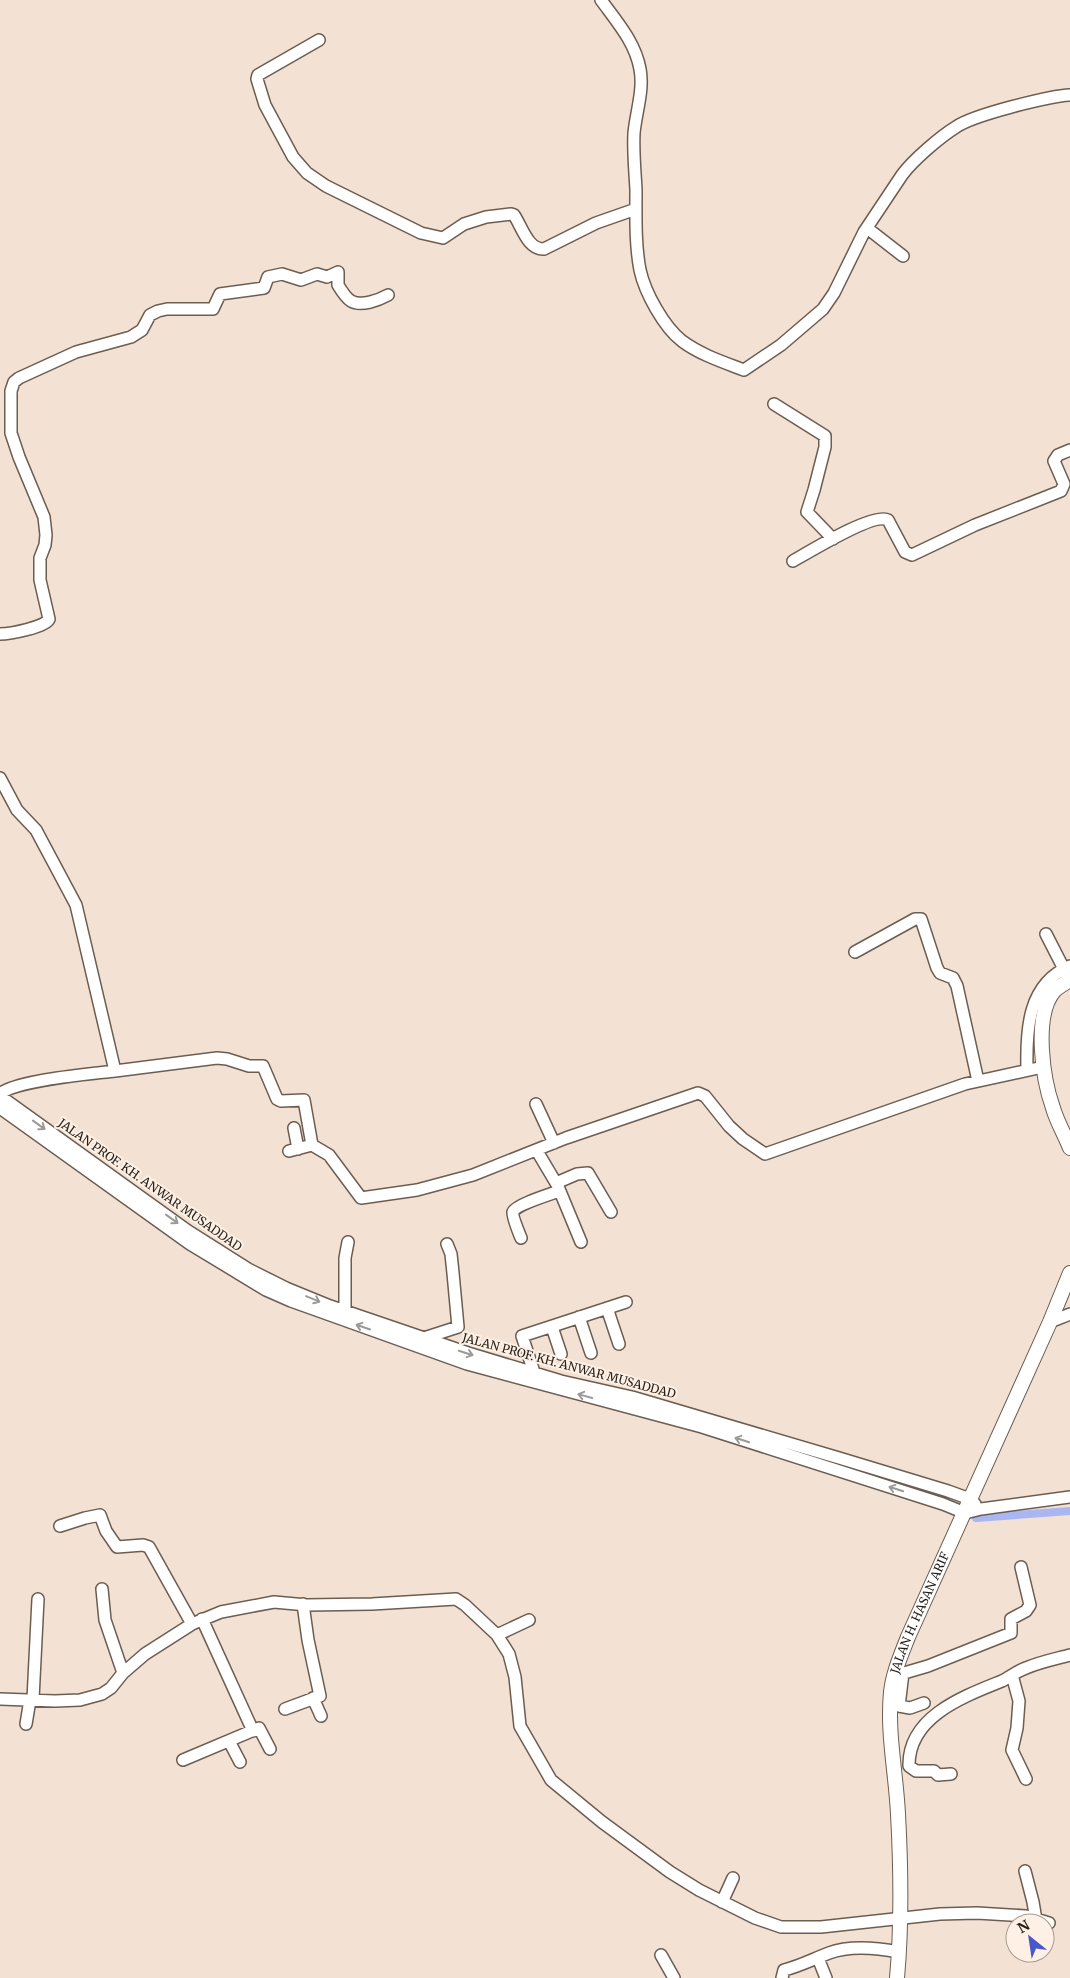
<svg xmlns="http://www.w3.org/2000/svg" width="1070" height="1978" font-family="Merriweather,serif">
	<rect width="100%" height="100%" fill="#f3e2d3"/>
	<g fill="none" stroke-linecap="round" stroke-linejoin="round">
		<path stroke="#a9b6f1" stroke-width="8" d="M976,1518L1070,1511"/>
		<g stroke="#6c5d51" stroke-width="14">
			<path id="minor" d="M601,0C617,22 635,42 640,69C644,90 636,112 634,133C633,152 635,171 636,190C636,216 635,244 640,270C645,293 664,327 682,341C701,355 723,362 744,370L781,345L823,309L834,293L864,232L902,175C913,160 940,137 956,127C973,115 1049,96 1070,95
				M319,40L258,75L257,79L265,105L293,157L307,173L326,186L421,233L443,238L464,224L486,217L511,214L514,215C522,227 528,250 544,249L596,223L636,209
				M867,228L903,256
				M774,404L825,436V447L814,490L807,512L833,539
				M793,561C809,552 874,512 888,520L905,552L912,555L975,525L1061,491L1064,484L1054,461L1058,455L1070,450
				M0,634C10,634 46,627 49,619L40,580V558L45,545L46,535L44,517L19,457L11,433V391L14,382L19,378L76,352L131,337L142,330L150,315L158,311L167,309H213L220,294L264,288L268,277L282,274L301,280L317,274L327,277L338,272V285C341,290 346,298 351,301C361,307 379,300 388,295
				M0,778L17,810L36,830L76,905L115,1071L217,1058L227,1059L249,1066H263L277,1099L281,1101L304,1100L312,1145L329,1155L361,1198L417,1190L473,1175L566,1138L698,1093L705,1096L729,1126L743,1139L765,1154L965,1084L1043,1067
				M1046,934L1067,975
				M855,952L915,919H921L937,968L940,973L953,978L957,986L978,1081
				M1027,1069C1026,1029 1028,984 1070,966
				M0,1094C17,1080 90,1074 115,1071
				M0,1096L188,1231L248,1269L286,1288L330,1306L468,1353L561,1381L632,1397L839,1458L948,1491L970,1499L975,1504
				M536,1104L554,1143
				M0,1108L190,1244L266,1290L291,1301L467,1364L702,1427L943,1504L965,1513L981,1509L1070,1497
				M294,1128L298,1149
				M289,1151L312,1145
				M537,1151L556,1183L577,1174L588,1173L611,1212
				M557,1184L581,1242
				M521,1238C519,1233 512,1216 513,1212C515,1205 551,1194 559,1191
				M607,1308L619,1344
				M345,1311V1258L348,1242
				M579,1317L591,1353
				M1050,1322L1070,1314
				M552,1327L561,1354
				M424,1338L458,1327L453,1273L451,1254L447,1244
				M534,1372L522,1336L626,1302
				M60,1526L85,1518L100,1515L106,1531L117,1547L143,1545L149,1547L192,1624
				M102,1589L105,1620L123,1673
				M202,1619L253,1731
				M497,1635L529,1620
				M903,1673L899,1706L910,1708L924,1703
				M1012,1675L1019,1701L1017,1728L1012,1750L1026,1779
				M894,1676L928,1666L1011,1633V1619L1026,1611L1030,1605L1021,1567
				M313,1698L321,1716
				M0,1699L55,1701L80,1700L102,1694L111,1688L123,1673L145,1654L192,1624L221,1612L274,1602L307,1605L372,1604L456,1599L465,1605L497,1635L509,1654L515,1677L520,1726L551,1780L602,1822L670,1872L699,1890L755,1918L781,1927H821L940,1914L977,1913L1026,1916L1049,1923
				M33,1699L38,1599
				M285,1709L320,1696L308,1640L303,1604
				M26,1724L30,1700
				M229,1741L240,1762
				M183,1760L259,1728L270,1749
				M951,1774L938,1775L934,1771H916L909,1766C908,1716 965,1696 1002,1681C1010,1677 1017,1671 1026,1668C1040,1662 1055,1659 1070,1655
				M1025,1871L1033,1902L1036,1920
				M722,1902L733,1878
				M661,1955L674,1978
				M818,1958L826,1978
				M782,1978L784,1970C800,1966 813,1959 829,1953C850,1945 878,1948 899,1952"/>
		</g>
		<g stroke="#6c5d51" stroke-width="16">
			<g id="major">
				<path d="M1070,980C1065,983 1058,987 1054,991C1033,1016 1043,1080 1053,1108C1057,1122 1065,1135 1070,1148"/>
				<path id="s1" d="M897,1978C902,1923 901,1869 898,1814C896,1773 887,1733 891,1692C893,1673 901,1655 908,1637L1050,1322L1070,1273"/>
			</g>
		</g>
		<use href="#minor" stroke="#fff" stroke-width="11"/>
		<use href="#major" stroke="#fff" stroke-width="14"/>
	</g>
	<defs><path id="oneway-shaft" d="M-6 0H5M1.5-3L5.5 0L1.5 3" fill="none" stroke-width="1.6" stroke-linecap="round" stroke-linejoin="round" transform="scale(1.25)"/></defs>
	<g stroke="#9c9a97">
		<use href="#oneway-shaft" transform="translate(39 1125) rotate(36)"/>
		<use href="#oneway-shaft" transform="translate(172 1219) rotate(36)"/>
		<use href="#oneway-shaft" transform="translate(313 1299) rotate(23)"/>
		<use href="#oneway-shaft" transform="translate(363 1327) rotate(-161)"/>
		<use href="#oneway-shaft" transform="translate(466 1353) rotate(18)"/>
		<use href="#oneway-shaft" transform="translate(585 1396) rotate(-165)"/>
		<use href="#oneway-shaft" transform="translate(742 1440) rotate(-162)"/>
		<use href="#oneway-shaft" transform="translate(896 1489) rotate(-162)"/>
	</g>
	<g text-anchor="middle" stroke-width="4" stroke-linejoin="round" paint-order="stroke">
		<g font-size="12" fill="#241e18" stroke="#fef0e4">
			<text transform="translate(150 1185) rotate(35)" y="4">JALAN PROF. KH. ANWAR MUSADDAD</text>
			<text transform="translate(569 1366) rotate(15)" y="4">JALAN PROF. KH. ANWAR MUSADDAD</text>
			<text dy="4" stroke="none"><textPath href="#s1" startOffset="371">JALAN H. HASAN ARIF</textPath></text>
		</g>
	</g>
	<g transform="translate(1030 1938) rotate(330)"><circle r="24" fill="#fef0e4" stroke="#a79c92"/>
	<path d="M0-4L9 19L0 12L-9 19Z" fill="#4c56cb"/>
	<text y="-8" font-size="14" font-weight="bold" text-anchor="middle" fill="#241e18">N</text>
	</g>
</svg>
